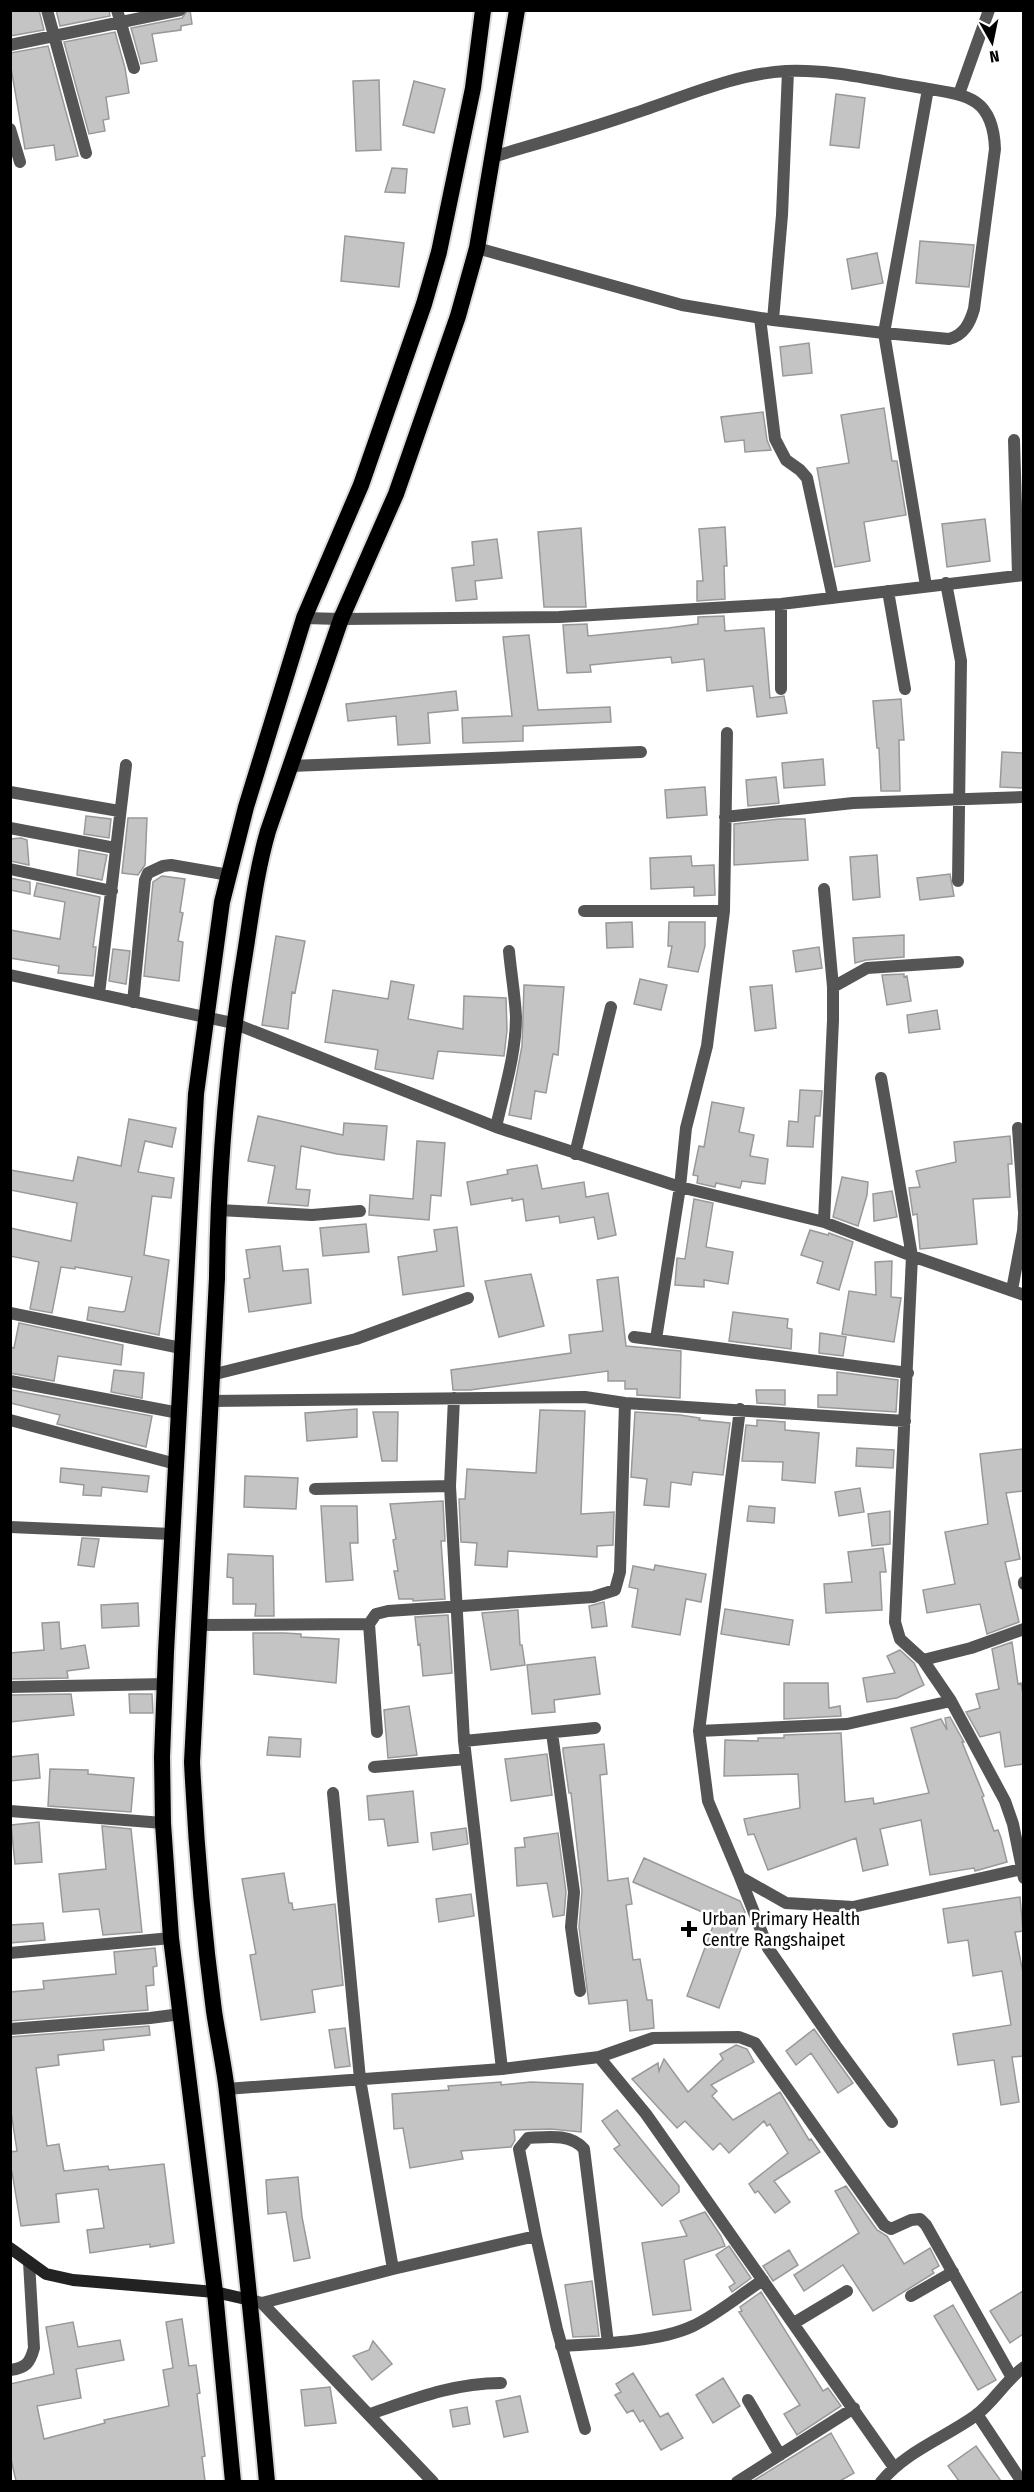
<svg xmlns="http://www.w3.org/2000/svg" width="1034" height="2492" font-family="'Fira Sans Condensed',sans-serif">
	<rect width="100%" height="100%" fill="#fff"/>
	<path fill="#c4c4c4" stroke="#999" stroke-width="1.5" d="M10,10H39L44,30L10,36Z
		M56,10H109L110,16L60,26Z
		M188,10H190L192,24L181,26V30L152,34L157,61L141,64L131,28L182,18Z
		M115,32L125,68L129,93L106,97L109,119L103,120L105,131L89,134L64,42Z
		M48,46L78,156L56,160L54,145L25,149L10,62V53Z
		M379,80L381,150L356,151L353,81Z
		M414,81L445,89L434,133L403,125Z
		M836,94L865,98L859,148L830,145Z
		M392,168L407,169L405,193L385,192Z
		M345,236L404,243L399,287L341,281Z
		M920,241L974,245L969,287L916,283Z
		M877,253L883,283L852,289L847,259Z
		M809,343L812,373L783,376L780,347Z
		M884,408L892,461H897L906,515L864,522L870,561L835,567L817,468L849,463L841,415Z
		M763,412L767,440L771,450L745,452L744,440L725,442L721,417Z
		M985,519L990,561L947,567L942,524Z
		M725,527L727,566H724L725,599L697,601V581H703L699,529Z
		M581,528L586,607H544L538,532Z
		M497,539L502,578L475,581L477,599L456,601L452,568L474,565L472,542Z
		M724,616L725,631L764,628L770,698L784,696L787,713L757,717L753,686L707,691L704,659L672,663L671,657L590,665L591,672L567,673L563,625L587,624L588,636L668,628L698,624V617Z
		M529,635L538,710L610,707L611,722L523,726V741L463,743L462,718L512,716L503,637Z
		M456,691L458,710L428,713L430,743L398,745L396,716L348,721L346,704Z
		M901,699L904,740H899L900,791H881L879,748H877L873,701Z
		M1002,752L1023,753V788L1000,787Z
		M823,759L825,785L784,788L782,763Z
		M776,777L779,803L748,806L746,780Z
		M705,787L707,815L667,818L665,790Z
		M86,816L111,819L109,838L84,834Z
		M128,818H147L145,865L138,875L122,873Z
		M780,819H805L808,860L734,865V824Z
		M21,838L27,840L29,865L10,861V839Z
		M79,850L107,855L102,880L77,875Z
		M877,855L880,897L853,900L850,857Z
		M691,856L692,866L714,865L715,895L694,896V887L651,889L650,858Z
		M950,874L954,896L920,900L917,878Z
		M162,876L185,879L180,912L183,913L178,941L183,942L179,981L144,976L153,882Z
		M10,878L30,882V894L10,890Z
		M37,883L100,897L93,947H96L93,976L58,973L59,966L10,958V930L60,939L65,902L34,896Z
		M632,922L633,947L607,948L606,923Z
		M669,922H705V946L698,972L668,967L672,946H668Z
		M904,935V957L866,960L855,963L853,938Z
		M276,936L305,941L295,993L292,992L288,1029L262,1025Z
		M819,947L822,968L796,972L793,951Z
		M113,949L130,951L126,984L109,981Z
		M904,974V977L907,976L911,1001L887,1005L882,975Z
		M640,979L667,985L661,1010L634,1004Z
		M391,981L414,985L408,1019L463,1029L464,996L506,998L507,1030L504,1056L438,1051L433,1079L375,1069L378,1050L325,1042L333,990L388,999Z
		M524,985L564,987L558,1055L553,1054L546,1093L535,1091L531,1119L509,1115L522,1046Z
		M772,985L776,1028L755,1031L750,987Z
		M937,1010L940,1029L909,1033L907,1015Z
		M800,1090L822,1091L820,1116H815L813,1147L787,1146L789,1121L798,1122Z
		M712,1102L744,1108L739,1132L754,1135L750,1156L768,1159L765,1184L742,1181L740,1188L716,1183L715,1187L697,1183L698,1176L693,1175L699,1146L704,1147Z
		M258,1116L343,1135L344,1123L387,1126L384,1160L337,1154L301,1146L296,1189L310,1190L308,1206L268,1203L275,1166L248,1161Z
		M129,1119L176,1128L172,1147L145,1141L138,1172L174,1178L171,1198L152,1196L144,1255L169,1260L159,1335L87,1320L89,1307L122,1312L125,1311L132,1277L75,1267V1269L61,1267L52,1313L30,1309L39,1262L10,1256V1228L71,1241L77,1203L10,1190V1170L73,1181L78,1157L121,1166Z
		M1010,1136L1012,1164H1008L1010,1197L973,1199L977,1244L920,1249L917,1214L913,1215L909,1188L920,1187L916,1171L956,1162L954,1142Z
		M417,1141L445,1143L441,1196L431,1195L429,1220L369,1215L370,1195L413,1199Z
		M537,1165L542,1189L584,1182L586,1197L608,1193L616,1235L598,1239L594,1217L560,1223L559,1216L526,1221L523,1199L512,1201V1198L471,1205L467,1182L508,1174L507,1170Z
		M842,1177L868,1182L867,1195L858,1226L833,1217Z
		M892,1191L897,1217L874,1221L873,1194Z
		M694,1199L713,1203L706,1247L733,1252L728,1284L704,1280V1287L675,1285L677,1258L685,1259Z
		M366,1224L369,1252L323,1256L320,1228Z
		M457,1227L464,1286L403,1295L398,1257L437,1251L434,1230Z
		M810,1230L828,1235L829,1233L853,1242L839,1290L817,1283L823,1262L801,1255Z
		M280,1246L283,1271L308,1269L311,1303L249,1312L244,1279L250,1278L246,1250Z
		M892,1261L891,1297L901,1298L894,1342L842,1334L849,1291L876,1295L875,1262Z
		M531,1274L544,1326L499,1337L485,1281Z
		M618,1277L626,1346L681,1351L680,1398L637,1395V1389H625V1381H608V1371L470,1390H453L451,1370L571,1353L569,1335L603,1331L597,1280Z
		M733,1312L788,1319L787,1328L792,1329L791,1349L729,1341Z
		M19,1323L123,1345L121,1365L58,1356L54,1381L10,1373V1347L14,1348Z
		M820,1333L846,1337L843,1356L819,1353Z
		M114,1370L144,1373L142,1398L111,1392Z
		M837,1372L898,1380L896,1412L818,1407V1395H837Z
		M11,1390L152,1416L146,1447L57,1424L60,1415L10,1403Z
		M756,1390H785V1405L757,1403Z
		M357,1409V1437L307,1441L305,1413Z
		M540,1410L585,1411L581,1514L614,1512L613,1545L597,1546V1557L508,1551L507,1567L475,1565L477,1543L461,1542L459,1499H465L467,1469L536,1473Z
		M373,1412H398L397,1461H382Z
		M635,1412L680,1415L700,1418L699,1420L730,1423L723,1475L693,1472L691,1485L671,1482L669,1507L644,1505L647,1479L631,1477Z
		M757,1420L785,1422V1430L819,1433L815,1483L782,1480L783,1462L742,1461L746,1425L757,1426Z
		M857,1448L894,1450L893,1468L856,1466Z
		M1023,1449V1491L1006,1493L1020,1559L1005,1562L1019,1622L987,1634L980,1604L927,1613L923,1590L955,1584L945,1532L988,1524L980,1454Z
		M61,1468L149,1476L147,1492L102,1487L101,1496L83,1495L84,1485L60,1482Z
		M245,1476L298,1478L296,1509L244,1507Z
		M860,1488L864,1512L839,1516L835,1492Z
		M443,1501L445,1541H441L445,1599L413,1601V1599H399L394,1571H398L393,1540L396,1539L390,1504Z
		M321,1506H357L358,1543H350L353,1580L326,1582Z
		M749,1506L775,1508L774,1523L747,1521Z
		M890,1511V1544L872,1546L868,1514Z
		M82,1538L99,1539L94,1567L78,1565Z
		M883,1548L886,1572H880L882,1610L826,1613L824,1584L852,1582L848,1552Z
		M228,1554L273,1556L274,1616H255L256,1604H233V1578L227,1577Z
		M655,1565L706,1574L701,1602L686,1599L680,1635L632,1627L638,1589L629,1587L633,1566L654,1570Z
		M604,1602L607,1626L592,1628L589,1606Z
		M138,1603L139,1626L102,1628L101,1605Z
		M725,1609L793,1620L789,1645L721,1634Z
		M518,1610L520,1645H522L525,1665L491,1670L482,1613Z
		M448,1615L452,1673L423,1676L420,1644L418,1645L415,1617Z
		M59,1622L61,1649L85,1645L89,1668L67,1671L68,1678L10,1679V1653L44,1650L42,1623Z
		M253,1633H284L301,1634V1637L339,1639L336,1683L254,1674Z
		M1012,1642L1018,1684L1021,1683L1023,1694V1764L1005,1767L1000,1732L980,1737L966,1712L980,1708L976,1694L999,1689L992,1649Z
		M900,1650L914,1663L924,1685L897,1698L867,1702L863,1678L895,1673L887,1656Z
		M595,1657L600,1694L554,1700L555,1712L532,1714L527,1665Z
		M784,1683H828L829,1708L840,1706L841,1716L784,1719Z
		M71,1694L74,1715L10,1722V1695Z
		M129,1694H152L153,1713H130Z
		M409,1706L417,1755L388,1758L384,1710Z
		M950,1717L964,1742H962L984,1796L982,1797L994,1831L998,1830L1001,1838L1007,1862L975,1871L974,1868L930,1875L921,1820L880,1829L888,1865L863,1871L856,1838L768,1870L754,1834L748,1835L744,1819L800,1808L798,1774L724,1776L725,1740L758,1741V1738H784V1735L841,1733L845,1802L873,1798L874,1804L929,1793L911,1728L941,1719L947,1730L945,1718Z
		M269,1737L301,1739L300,1757L267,1755Z
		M604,1744L607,1774L600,1775L608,1881L628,1878L632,1904L626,1905L633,1960L640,1959L647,2000H652L654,2028L630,2031L627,2000L589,2004L579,1927L582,1891L571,1793H569L563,1751V1748Z
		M38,1754L40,1778L10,1781V1757Z
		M547,1754L552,1795L511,1801L505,1759Z
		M50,1769L88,1770V1774L134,1778L131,1812L48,1806Z
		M413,1791L418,1842L388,1846L384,1819L369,1820L367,1796Z
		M39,1822L42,1862L15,1864L11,1825Z
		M102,1826L131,1829L142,1932L103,1935L99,1909L63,1912L59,1874L106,1869Z
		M466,1828L468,1844L433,1850L431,1833Z
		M558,1833L566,1892L564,1915L553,1917L547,1883L517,1886L515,1848L525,1847L524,1838Z
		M644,1858L740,1901L745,1912L733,1939L743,1943L719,2008L687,1996L716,1918L633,1882Z
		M284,1873L289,1903H292L293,1910L335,1904L343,1985L312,1990L315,2012L261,2020L250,1955L256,1954L242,1879Z
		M471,1894L474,1916L439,1922L436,1899Z
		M1020,1897L1023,1931L1015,1932L1023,1973V2056L1012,2057L1019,2102L1001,2105L994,2060L958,2065L953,2034L1011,2025L1002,1971L973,1976L968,1940L948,1943L943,1909Z
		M43,1923L45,1940L10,1943V1925Z
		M155,1948L157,1966L153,1967L154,1985L146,1986L148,2010L10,2021V1992L44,1989L43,1981L116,1974L114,1952Z
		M149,2026L150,2035L103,2040L104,2050L58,2055L59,2065L36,2068L47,2146L59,2144L64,2171L108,2166L109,2170L164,2164L174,2243L150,2247V2244L90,2253L87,2230L104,2228L98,2189L56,2194L59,2222L21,2226L12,2172L10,2173V2152L17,2151L10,2105V2037Z
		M345,2028L350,2066L335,2068L329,2030Z
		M814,2029L853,2083L838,2093L811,2053L796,2065L786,2051Z
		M736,2045L747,2049L754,2062L711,2085L717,2091L712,2096L733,2120L780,2092L809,2140L811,2139L820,2152L774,2181L790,2202L775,2213L758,2191L755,2193L749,2184L788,2153L770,2124L767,2126L764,2121L729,2153L720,2143L713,2150L685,2121L677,2128L632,2079L658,2063L659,2071L664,2059L688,2092L723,2059L720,2054Z
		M501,2082V2085L531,2082L583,2084L581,2132L551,2129L514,2130L515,2140L511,2147L461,2151L463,2159L410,2168L403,2128L394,2129L392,2094L449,2090L448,2086Z
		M617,2110L679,2186V2192L662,2206L614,2149L620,2145L602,2121Z
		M298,2177L302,2217L310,2258L294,2261L286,2212L268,2214L266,2180Z
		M846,2186L877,2230L887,2236L904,2264L930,2248L939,2266L932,2270L934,2273L873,2311L843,2265L804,2291L794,2275L859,2233L835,2191Z
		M705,2212L721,2236L725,2246L684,2260L691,2310L653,2315L642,2243L687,2236L680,2221Z
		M729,2246L751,2278L732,2292L729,2287L735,2283L716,2255Z
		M789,2250L798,2265L773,2281L763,2266Z
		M592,2281L599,2336L573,2337L565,2285Z
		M1023,2291V2334L1010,2343L990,2311Z
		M761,2292L823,2391L828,2388L841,2406L797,2435L784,2414L800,2405L739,2312L742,2311L740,2307Z
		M953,2305L996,2380L978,2390L934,2316Z
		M182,2319L189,2366L196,2365L200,2393L197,2394L205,2456L202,2457L205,2481H16L10,2455V2384L54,2374L46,2327L73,2322L78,2347L120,2340L124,2360L76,2369L81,2398L37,2406L44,2439L105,2423L104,2420L169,2406L163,2370L173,2368L166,2322Z
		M373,2341L392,2364L372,2380L353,2356L369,2350Z
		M633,2373L660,2417L668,2413L683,2438L661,2450L643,2420L640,2422L633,2410L627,2413L615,2395L621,2392L616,2384Z
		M723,2378L740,2406L713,2423L696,2395Z
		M330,2387L336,2423L305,2426L301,2390Z
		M520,2396L528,2432L504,2437L496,2401Z
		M467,2407L470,2424L453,2427L450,2410Z
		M831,2433L854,2473L840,2481H753Z
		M976,2446L1001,2481H959L948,2466Z"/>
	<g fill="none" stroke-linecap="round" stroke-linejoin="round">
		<g stroke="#dbdbdb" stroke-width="20">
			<path id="trunk" d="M233,2482L215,2292L171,1938L163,1823L162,1757L166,1652L196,1094L222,902L246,807L304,618L361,485L424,304L439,252L473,88L483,10
				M267,2482C255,2351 242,2222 227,2092C224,2065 218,2038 214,2011C203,1928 196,1845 192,1762L217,1278C218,1168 228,1056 246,947C252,908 257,869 268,831L341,619L396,494L458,316L477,248L517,10"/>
		</g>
		<path stroke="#555" stroke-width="12" d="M47,10L86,153
			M117,10L134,68
			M10,45L180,10
			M959,94L989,10
			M10,129L20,162
			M492,157C539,143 586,130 632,114C682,98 733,74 786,71C830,69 874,80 917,87C962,95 993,93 995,149L974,309C970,323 964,335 949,339L884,333L928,89
			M477,248L682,305L773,320L884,333L926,586
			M760,318L775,439L786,460L800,470L807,478L833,598
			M773,320L782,215L788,71
			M1014,440L1018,575
			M946,583L961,661L958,881
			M888,591L905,689
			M781,604V689
			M304,618L341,619L559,617L781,604L1024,575
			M291,766L641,752
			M10,792L119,811
			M725,817L853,803L1024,797
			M10,828L115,848
			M10,869L112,891
			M824,889L833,987V1020L824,1222
			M584,911H724
			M10,975L233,1023L496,1127L680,1187L824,1222L912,1256L1024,1295
			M833,987L867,968L958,962
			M99,994L126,765
			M133,1002L145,880L148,873L163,866L171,865L229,875
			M881,1078L912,1256L895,1622L900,1639L923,1660L951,1701L1005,1801L1013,1824L1024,1878
			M496,1127C504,1091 516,1054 516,1017C515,995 511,973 509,951
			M1018,1128L1024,1212
			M575,1154L611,1007
			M219,1210L312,1215L360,1211
			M1012,1290L1023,1231L1024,1214
			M10,1313L181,1348
			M634,1337L908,1373
			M656,1339L680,1187L686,1128L707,1046L724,911L727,733
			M211,1375L356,1339L468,1298
			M10,1381L179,1413
			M454,1398L450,1486L464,1741L502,2069
			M209,1401L585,1397L625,1403L905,1421
			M740,1409L699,1731L708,1801L740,1877L786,1903L853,1907L1022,1869
			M10,1420L176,1464
			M315,1489L450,1486
			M10,1527L172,1534
			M1024,1582V1584
			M369,1624L377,1732
			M199,1625L369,1624L376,1614L388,1611L593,1597L615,1590L620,1572L625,1403
			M923,1660L971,1648L1024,1629
			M10,1687L166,1684
			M699,1731L847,1724L951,1701
			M552,1733L574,1892L571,1927L580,1991
			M464,1741L595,1728
			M374,1767L466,1759
			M10,1811L163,1823
			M740,1877L768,1948L836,2046L892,2122
			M10,1953L171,1938
			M10,2029L150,2018L181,2014
			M599,2057L646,2114L893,2466
			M226,2089L502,2069L599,2057L653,2038L739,2037L755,2043L884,2225L891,2229L911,2220L920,2219L926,2225L1011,2376
			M536,2236L557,2329L585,2429
			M393,2269L536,2236L519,2149L528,2138C547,2137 570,2133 584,2149L608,2343
			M911,2296L953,2272
			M262,2303L393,2269L360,2079L333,1793
			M794,2323L847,2291
			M561,2346C599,2344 659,2342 693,2326C718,2314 740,2295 763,2280
			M10,2370C26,2368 30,2363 34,2348L29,2262
			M748,2400L780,2455
			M370,2414C414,2399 454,2383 501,2383
			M977,2414L1022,2482
			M737,2482L854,2408
			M881,2482C905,2452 944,2438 975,2416C993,2403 1005,2381 1024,2367"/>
		<path stroke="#555" stroke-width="12" d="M250,2300L262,2303L433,2482"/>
		<path stroke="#222" stroke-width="12" d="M10,2248L46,2274L73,2280L215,2292L250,2300"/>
		<use href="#trunk" stroke="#000" stroke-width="16"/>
	</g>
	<path fill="#000" stroke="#fff" stroke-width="2" d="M686 1920h6v6h6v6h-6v6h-6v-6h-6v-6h6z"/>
	<g text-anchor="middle" stroke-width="5" stroke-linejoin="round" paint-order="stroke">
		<g font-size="18" fill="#000" stroke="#fff" text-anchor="start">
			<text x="702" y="1925">Urban Primary Health<tspan x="702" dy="21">Centre Rangshaipet</tspan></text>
		</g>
	</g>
	<rect width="1034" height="2492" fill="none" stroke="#000000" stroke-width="24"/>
	<g transform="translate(992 42) rotate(171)" stroke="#ffffff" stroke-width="4.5" paint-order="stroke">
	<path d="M0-4.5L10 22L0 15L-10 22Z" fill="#000000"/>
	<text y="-9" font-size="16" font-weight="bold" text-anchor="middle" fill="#000000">N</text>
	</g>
</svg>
